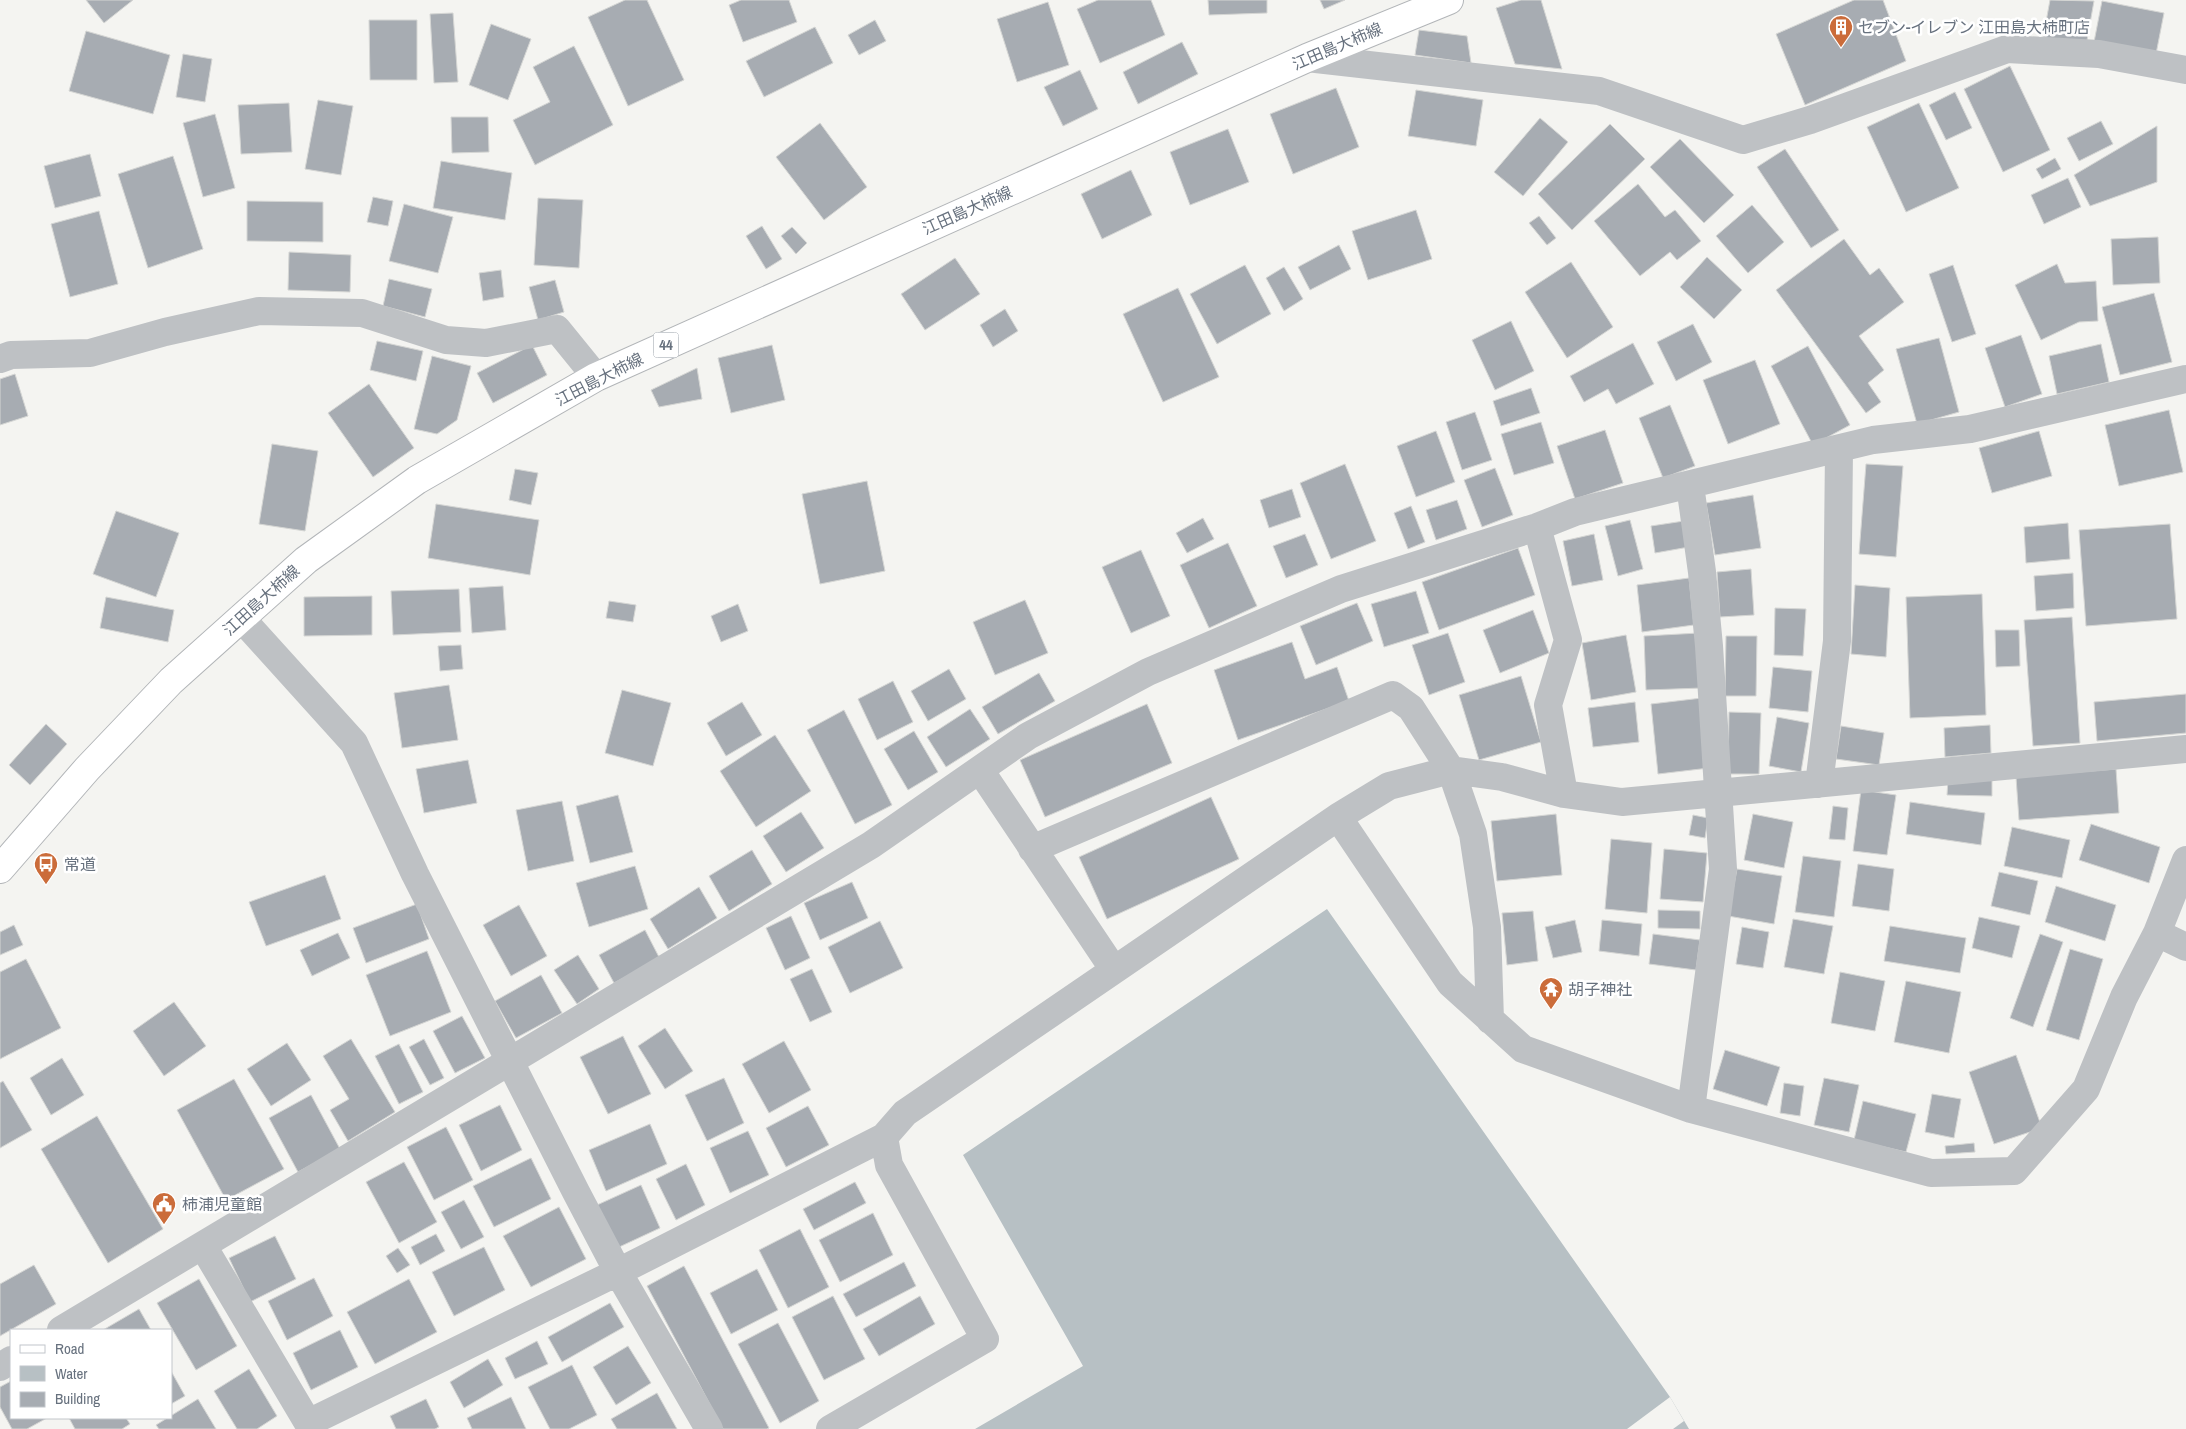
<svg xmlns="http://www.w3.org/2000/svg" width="2186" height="1429" font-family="'Archivo Narrow','Noto Sans JP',sans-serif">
	<rect width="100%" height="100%" fill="#f4f4f1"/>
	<path fill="#b7c0c4" d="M1327,909L1670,1397L1689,1429H975L1083,1366L963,1155Z"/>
	<path fill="#f4f4f1" d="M1670,1397L1684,1421L1673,1429H1627Z"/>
	<path fill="#a7acb2" stroke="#d5d6d4" d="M86,0H133L104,23Z
		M625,0H647L684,80L628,106L588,17Z
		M741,0H789L797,22L743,42L729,5Z
		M1098,0H1151L1165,35L1100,63L1077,9Z
		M1208,0H1267V13L1209,15Z
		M1320,0H1345L1324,9Z
		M1521,0H1541L1562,69L1515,64L1496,8Z
		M1854,0H1883L1906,61L1805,105L1776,34Z
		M2050,0L2094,1L2086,46L2043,38Z
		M2102,1L2164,13L2156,54L2094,42Z
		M1048,2L1069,65L1017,82L997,19Z
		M453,13L458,82L434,83L430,14Z
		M369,20H417V80H370Z
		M875,20L886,41L859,55L848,35Z
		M491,24L531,39L508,100L469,85Z
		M815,27L833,63L764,97L746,61Z
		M1419,30L1467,36L1471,63L1415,55Z
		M86,31L170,55L153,114L69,91Z
		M1182,42L1198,74L1138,104L1123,72Z
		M574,46L613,125L535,165L513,120L550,102L533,67Z
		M183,54L212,59L205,102L176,97Z
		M2010,66L2050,150L2003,172L1964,89Z
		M1080,70L1098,109L1063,126L1044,87Z
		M1336,88L1359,147L1293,174L1270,114Z
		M1416,90L1483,100L1476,146L1408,136Z
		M1955,92L1972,128L1946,140L1929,105Z
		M318,100L353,106L341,175L305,169Z
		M289,103L292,152L241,154L238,105Z
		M1919,103L1959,188L1906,212L1867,127Z
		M215,114L235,188L203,197L183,123Z
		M451,117H488L489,152L452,153Z
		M1540,118L1568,142L1523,196L1494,172Z
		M2101,121L2113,144L2079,161L2067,138Z
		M820,123L867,187L824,220L776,157Z
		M1610,124L1645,159L1572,230L1538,194Z
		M2157,126V182L2090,206L2074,175Z
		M1228,129L1249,182L1190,205L1170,152Z
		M1680,139L1734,195L1704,223L1650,167Z
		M1785,149L1839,230L1811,248L1757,167Z
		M90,154L101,196L55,208L44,166Z
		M173,156L203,249L148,268L118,174Z
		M2055,158L2061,169L2042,179L2036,169Z
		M441,161L512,173L505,220L433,208Z
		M1131,170L1152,215L1102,239L1081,194Z
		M2068,178L2081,207L2044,224L2031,195Z
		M1638,184L1665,217L1675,210L1701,241L1677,260L1670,252L1640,276L1594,221Z
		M373,197L393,201L388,226L367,222Z
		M538,198L583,200L579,268L534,265Z
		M247,201L323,202V242L247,241Z
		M404,204L453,217L438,273L389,261Z
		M1752,205L1784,242L1748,273L1716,236Z
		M1416,210L1432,259L1368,280L1352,231Z
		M99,211L118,284L70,297L51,224Z
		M1539,216L1556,238L1547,245L1529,223Z
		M762,226L782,259L766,269L746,236Z
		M792,227L807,243L796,254L781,236Z
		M2158,237L2160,283L2113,285L2111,239Z
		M1844,239L1870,275L1879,268L1904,302L1859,336L1884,370L1868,383L1881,402L1866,413L1776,290Z
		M1339,245L1351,269L1310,290L1298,267Z
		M289,252L351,255L350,292L288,290Z
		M1707,257L1742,290L1714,319L1680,287Z
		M955,258L980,294L925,330L901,294Z
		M1571,262L1613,327L1567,358L1525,292Z
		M2057,264L2065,283L2096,281L2098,321L2079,322L2041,340L2015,285Z
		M1245,265L1271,314L1217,344L1190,294Z
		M1953,265L1976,334L1952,342L1929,274Z
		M1284,267L1303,299L1284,311L1266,278Z
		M501,270L504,297L483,301L479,273Z
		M389,279L432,289L425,317L383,306Z
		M555,280L564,312L538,320L529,287Z
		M1178,288L1219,377L1163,402L1123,314Z
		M2154,293L2172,362L2120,375L2102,307Z
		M1005,309L1018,331L993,347L980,325Z
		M1511,321L1534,371L1495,390L1472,340Z
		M1693,324L1712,362L1676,381L1657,342Z
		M2021,335L2042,394L2005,407L1985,348Z
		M1939,338L1959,412L1917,424L1896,349Z
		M377,341L423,351L416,381L370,370Z
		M1633,343L1654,384L1616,404L1608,389L1584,402L1570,376Z
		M2101,344L2109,382L2057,394L2049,356Z
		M532,345L547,375L493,403L477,373Z
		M772,345L785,400L731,413L718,358Z
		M1808,346L1850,425L1813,445L1771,366Z
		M432,356L471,366L457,420L437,434L414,429Z
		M1755,360L1780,424L1728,444L1703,380Z
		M697,368L702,399L659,407L651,390Z
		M15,374L28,416L0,425V379Z
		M369,384L414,448L373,477L328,413Z
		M1531,388L1540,413L1501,426L1493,401Z
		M1670,405L1695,466L1663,478L1639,418Z
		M2169,410L2183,472L2119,486L2105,425Z
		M1475,412L1492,460L1462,470L1446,422Z
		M1541,422L1554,463L1514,475L1501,434Z
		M1605,430L1623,483L1575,499L1557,446Z
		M1436,431L1455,482L1416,497L1397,446Z
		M2039,431L2052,476L1992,493L1979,448Z
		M272,444L318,451L305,531L259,524Z
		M1345,464L1376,541L1331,559L1300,483Z
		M1866,464L1903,466L1896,557L1859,554Z
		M1495,468L1513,515L1482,527L1464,480Z
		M515,469L538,473L531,505L509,500Z
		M867,481L885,571L820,584L802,494Z
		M1292,489L1301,517L1269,528L1260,500Z
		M1753,495L1761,548L1715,555L1706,503Z
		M1457,500L1467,529L1436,540L1426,510Z
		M436,504L539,520L530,575L428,558Z
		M1411,506L1425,542L1408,549L1394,513Z
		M116,511L179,533L156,597L93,574Z
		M1203,518L1214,539L1187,553L1176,533Z
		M1630,520L1643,569L1618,576L1605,526Z
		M1684,521L1689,547L1655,553L1651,526Z
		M2068,523L2070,559L2026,563L2024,527Z
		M2170,524L2177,619L2086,626L2079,530Z
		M1305,534L1318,565L1286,578L1273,546Z
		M1594,534L1603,580L1572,586L1563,541Z
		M1228,543L1257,606L1209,628L1180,565Z
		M1518,548L1535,595L1439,630L1422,582Z
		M1141,550L1170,616L1131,633L1102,567Z
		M1751,569L1754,615L1720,617L1717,572Z
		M2073,573L2074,608L2036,611L2034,576Z
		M1689,578L1694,625L1642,632L1637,585Z
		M1855,585L1890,588L1886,657L1851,654Z
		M503,586L506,630L472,633L469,588Z
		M459,589L461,632L393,635L391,591Z
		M1416,591L1429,633L1384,647L1371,604Z
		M1982,594L1986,715L1910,718L1906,597Z
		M372,596V635L304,636V597Z
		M106,597L174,610L168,642L100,628Z
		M1025,600L1048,653L995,675L973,622Z
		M609,601L636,605L633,622L606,618Z
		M1357,603L1373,641L1316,665L1300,626Z
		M738,604L748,631L721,642L711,616Z
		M1775,608L1806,609L1803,656L1774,655Z
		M1533,610L1549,653L1500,673L1483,630Z
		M2072,617L2080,743L2033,746L2024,620Z
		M1995,630H2019L2020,666L1996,667Z
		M1448,633L1465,682L1429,695L1412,645Z
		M1699,633L1702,688L1646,690L1644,636Z
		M1626,635L1636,692L1591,700L1582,643Z
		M1726,636H1757L1756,696H1725Z
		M1292,642L1305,679L1337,667L1349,701L1238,740L1214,670Z
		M461,645L463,669L440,671L438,646Z
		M1773,667L1812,671L1808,712L1769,708Z
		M949,669L966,699L928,721L911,691Z
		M1039,673L1055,701L998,734L982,707Z
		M1521,676L1541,742L1479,760L1459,695Z
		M893,681L913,722L877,740L858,699Z
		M449,685L458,740L402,748L394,693Z
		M622,690L671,703L653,766L605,753Z
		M2186,694V733L2097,741L2094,702Z
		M1702,698L1709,768L1658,774L1651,704Z
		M742,702L762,735L726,756L707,723Z
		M1635,702L1639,742L1593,747L1588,708Z
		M1147,704L1172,763L1045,817L1020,760Z
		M970,709L990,739L946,767L927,737Z
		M844,710L892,805L855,824L807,730Z
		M1729,712L1761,713L1759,774H1728Z
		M1777,717L1809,723L1801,772L1769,766Z
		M46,724L67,744L30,785L9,765Z
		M1990,725L1991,753L1945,757L1944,728Z
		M1841,726L1884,733L1879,765L1836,759Z
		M914,731L938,772L908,790L884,749Z
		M775,735L811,791L756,827L720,771Z
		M468,760L477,803L424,813L416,769Z
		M2116,769L2119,813L2019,820L2016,777Z
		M1948,779L1992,780V796L1947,795Z
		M1861,790L1896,795L1887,855L1853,851Z
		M618,795L633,852L590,863L576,806Z
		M1211,797L1239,859L1107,919L1079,857Z
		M562,801L574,861L528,871L516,810Z
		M1910,802L1985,813L1981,845L1906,834Z
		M1833,806L1848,808L1845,840L1829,839Z
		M801,812L824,848L786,872L763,836Z
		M1556,814L1562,875L1497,881L1491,821Z
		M1753,814L1793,822L1784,868L1744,860Z
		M1693,815L1708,818L1705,838L1689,835Z
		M2091,824L2160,847L2149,883L2079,860Z
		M2012,827L2070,840L2062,878L2004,866Z
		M1611,839L1652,843L1647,913L1605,909Z
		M1664,849L1707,853L1703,902L1660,899Z
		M752,850L772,884L729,911L709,876Z
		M1803,856L1841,861L1834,917L1795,912Z
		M1858,864L1894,869L1889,911L1852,906Z
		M635,866L648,909L589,927L576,883Z
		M1737,869L1782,876L1774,924L1728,916Z
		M1999,872L2038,881L2030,915L1991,906Z
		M325,875L341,919L266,946L249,902Z
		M852,882L868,918L820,940L804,903Z
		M2056,886L2116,905L2105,941L2045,922Z
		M699,887L717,918L668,949L650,919Z
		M417,904L429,939L366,963L353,928Z
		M519,905L547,956L511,976L483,925Z
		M1658,910L1700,911V929L1658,928Z
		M1533,911L1538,961L1507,965L1502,913Z
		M791,916L810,958L785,970L766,928Z
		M1979,917L2020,926L2012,958L1972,948Z
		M1793,919L1833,926L1824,974L1784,967Z
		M1575,920L1582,952L1553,958L1545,927Z
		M1602,920L1642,924L1639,956L1599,951Z
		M880,921L903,968L850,993L828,947Z
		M14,925L23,945L0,955V932Z
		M1890,926L1966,938L1960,973L1884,961Z
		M1742,927L1769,932L1763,968L1736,964Z
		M645,930L660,959L614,983L599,955Z
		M338,933L350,958L312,976L300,950Z
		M1653,934L1700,940L1696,970L1649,964Z
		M2040,934L2063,942L2033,1027L2010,1018Z
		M2070,949L2103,959L2079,1040L2046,1030Z
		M427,951L451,1012L390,1036L366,975Z
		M578,955L599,989L577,1004L554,970Z
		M26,959L61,1028L0,1059V972Z
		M812,969L832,1012L810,1022L790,979Z
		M1840,972L1885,981L1875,1031L1831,1023Z
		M541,975L562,1013L516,1038L495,1001Z
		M1906,981L1961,992L1949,1053L1894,1042Z
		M174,1002L206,1046L164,1076L133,1031Z
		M462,1016L485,1058L455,1073L433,1031Z
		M665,1028L693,1071L665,1089L638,1046Z
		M623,1036L651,1094L608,1114L580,1057Z
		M351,1039L395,1112L348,1141L330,1110L349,1099L323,1056Z
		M424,1039L444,1078L430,1085L409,1047Z
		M784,1041L811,1090L769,1113L742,1064Z
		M287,1043L311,1080L271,1106L247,1069Z
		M399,1044L423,1092L399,1104L375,1056Z
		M1725,1050L1780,1067L1767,1106L1713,1089Z
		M2016,1055L2042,1128L1994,1144L1969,1072Z
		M62,1058L84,1095L51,1115L30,1078Z
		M724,1078L744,1123L707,1141L685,1095Z
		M1824,1078L1859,1085L1849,1132L1814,1125Z
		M234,1079L284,1169L226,1200L177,1110Z
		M3,1081L32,1130L0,1148V1083Z
		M1784,1083L1804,1086L1800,1116L1780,1113Z
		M1932,1094L1961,1099L1954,1138L1925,1132Z
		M311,1095L340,1149L298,1172L269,1118Z
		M1863,1101L1916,1114L1906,1152L1854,1140Z
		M500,1105L522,1150L481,1171L459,1125Z
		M808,1106L829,1145L786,1167L766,1128Z
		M97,1116L163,1229L108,1263L41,1149Z
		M650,1124L667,1164L606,1191L589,1150Z
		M446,1127L473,1180L434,1200L407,1147Z
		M748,1131L769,1175L730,1193L710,1148Z
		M1974,1143L1975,1152L1946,1154L1945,1146Z
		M531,1158L551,1199L494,1227L473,1186Z
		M404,1162L437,1222L399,1243L366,1182Z
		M686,1164L705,1205L676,1220L656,1179Z
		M855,1182L866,1203L814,1230L803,1209Z
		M641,1185L660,1228L617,1248L597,1205Z
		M464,1200L484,1237L461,1249L441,1212Z
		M559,1207L586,1259L531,1287L503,1236Z
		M873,1213L893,1255L840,1282L819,1240Z
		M800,1229L829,1287L788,1308L759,1250Z
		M436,1234L445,1251L420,1265L411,1247Z
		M275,1236L296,1279L250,1302L229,1258Z
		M484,1247L505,1290L454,1316L432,1272Z
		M398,1248L410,1265L397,1273L386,1256Z
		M904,1262L916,1286L856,1317L843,1294Z
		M34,1265L56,1304L0,1336V1284Z
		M684,1266L769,1428L767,1429H723L647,1286Z
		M757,1269L778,1310L731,1334L710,1293Z
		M314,1278L333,1316L287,1340L268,1301Z
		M199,1279L237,1346L196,1370L157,1303Z
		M409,1279L437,1332L375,1364L347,1312Z
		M833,1296L865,1359L824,1380L792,1317Z
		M920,1296L935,1324L879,1356L863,1329Z
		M610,1303L624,1327L562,1362L548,1337Z
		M139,1309L151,1330H103Z
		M778,1323L819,1401L780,1423L738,1344Z
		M340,1330L358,1367L311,1390L293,1353Z
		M537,1341L548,1364L515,1379L505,1358Z
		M628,1346L651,1383L616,1405L593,1367Z
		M488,1359L503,1385L464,1408L450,1382Z
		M572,1365L597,1415L569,1429H550L528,1387Z
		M249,1369L277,1416L257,1429H237L214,1391Z
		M171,1371L185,1396L171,1404Z
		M11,1381V1418H47L27,1429H12L0,1407V1387Z
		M657,1393L677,1429H617L611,1419Z
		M511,1397L526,1429H472L467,1418Z
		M198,1399L216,1429H159L156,1425Z
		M426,1399L439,1427L435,1429H396L390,1416Z
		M69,1418H126L130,1424L122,1429H75Z"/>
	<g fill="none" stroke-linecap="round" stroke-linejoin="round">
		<g stroke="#b2b5b8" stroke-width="30">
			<path id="primary" d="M0,869L87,769L171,681L306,560L417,480L596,377L1307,58L1449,0"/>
		</g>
		<path stroke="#bec1c4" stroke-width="28" d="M1307,58L1599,91L1743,140L1810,120L2007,49L2099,54L2186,70
			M0,359L11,355L90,353L165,332L259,311L362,313L446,340L486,343L557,329L596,377
			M1690,485L1702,572L1709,646L1723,869L1691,1109
			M1537,527L1568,640L1548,705L1564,794
			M241,618L354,743L415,874L576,1192L618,1272L709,1429
			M2186,749L1622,802L1564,794L1502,777L1451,770L1389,786L1338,817L1450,983L1523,1049L1691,1109L1931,1173L2014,1171L2086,1089L2124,997L2157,933L2186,860
			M980,770L1114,970
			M1819,784L1837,641L1839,449
			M1032,849L1393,695L1411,708L1451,770L1473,834L1487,927L1490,1020
			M2157,933L2186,947
			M203,1246L308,1423L618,1272L884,1137
			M61,1330L871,845L1028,736L1148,672L1341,589L1537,527L1575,512L1873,440L1970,429L2186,379
			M0,1367L11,1360
			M830,1429L985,1339L889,1165L884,1137L905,1113L1338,817"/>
		<use href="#primary" stroke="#fff" stroke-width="28"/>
	</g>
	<defs>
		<g id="building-pin" transform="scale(1.25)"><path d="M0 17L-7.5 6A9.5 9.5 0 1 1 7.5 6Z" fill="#cb6c3a" stroke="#fff"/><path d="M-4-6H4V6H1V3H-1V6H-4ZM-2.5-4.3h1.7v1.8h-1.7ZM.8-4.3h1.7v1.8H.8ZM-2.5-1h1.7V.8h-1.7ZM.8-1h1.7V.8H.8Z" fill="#fff"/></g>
		<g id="bus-pin" transform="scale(1.25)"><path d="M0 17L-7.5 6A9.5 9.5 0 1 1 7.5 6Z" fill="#cb6c3a" stroke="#fff"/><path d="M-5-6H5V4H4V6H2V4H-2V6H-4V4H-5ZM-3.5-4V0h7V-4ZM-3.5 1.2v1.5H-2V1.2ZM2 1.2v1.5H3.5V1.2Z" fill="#fff"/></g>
		<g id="temple-pin" transform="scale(1.25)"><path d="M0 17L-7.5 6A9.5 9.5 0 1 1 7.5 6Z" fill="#cb6c3a" stroke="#fff"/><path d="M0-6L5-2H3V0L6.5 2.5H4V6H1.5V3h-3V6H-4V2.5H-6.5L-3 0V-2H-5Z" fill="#fff"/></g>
		<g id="civic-pin" transform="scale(1.25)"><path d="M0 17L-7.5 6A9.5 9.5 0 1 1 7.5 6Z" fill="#cb6c3a" stroke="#fff"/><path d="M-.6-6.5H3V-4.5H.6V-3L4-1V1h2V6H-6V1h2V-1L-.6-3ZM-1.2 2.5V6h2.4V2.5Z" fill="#fff"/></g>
	</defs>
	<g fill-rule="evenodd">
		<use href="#building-pin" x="1841" y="27"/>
		<use href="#bus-pin" x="46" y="864"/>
		<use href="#temple-pin" x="1551" y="989"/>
		<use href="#civic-pin" x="164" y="1204"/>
	</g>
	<g text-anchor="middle" stroke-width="5" stroke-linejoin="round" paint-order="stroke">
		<rect fill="#fff" stroke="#959ca5" stroke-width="1" x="653.5" y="332.5" width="25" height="25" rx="4"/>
		<g font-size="15" font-weight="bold" fill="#67717e">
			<text x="666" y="350">44</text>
		</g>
		<g font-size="16" fill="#67717e" stroke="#fff" text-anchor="start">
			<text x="1858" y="33">セブン-イレブン 江田島大柿町店</text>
			<text x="64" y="870">常道</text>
			<text x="1568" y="995">胡子神社</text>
			<text x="182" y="1210">柿浦児童館</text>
		</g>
		<g font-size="16" fill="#67717e" stroke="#fff">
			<text transform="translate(1337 46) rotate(-23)" y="6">江田島大柿線</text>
			<text transform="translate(967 210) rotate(-24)" y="6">江田島大柿線</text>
			<text transform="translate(599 379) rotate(-27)" y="6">江田島大柿線</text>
			<text transform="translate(261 600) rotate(-42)" y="6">江田島大柿線</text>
		</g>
	</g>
	<rect x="10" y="1329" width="162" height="90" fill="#ffffff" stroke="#c2c6cb"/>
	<rect x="20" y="1345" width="25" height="8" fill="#ffffff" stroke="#c2c6cb"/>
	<text x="55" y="1354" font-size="15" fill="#67717e">Road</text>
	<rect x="20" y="1366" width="25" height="15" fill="#b7c0c4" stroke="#c2c6cb"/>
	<text x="55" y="1379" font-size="15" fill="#67717e">Water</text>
	<rect x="20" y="1392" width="25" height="15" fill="#a7acb2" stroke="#c2c6cb"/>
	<text x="55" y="1404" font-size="15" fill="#67717e">Building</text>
</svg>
